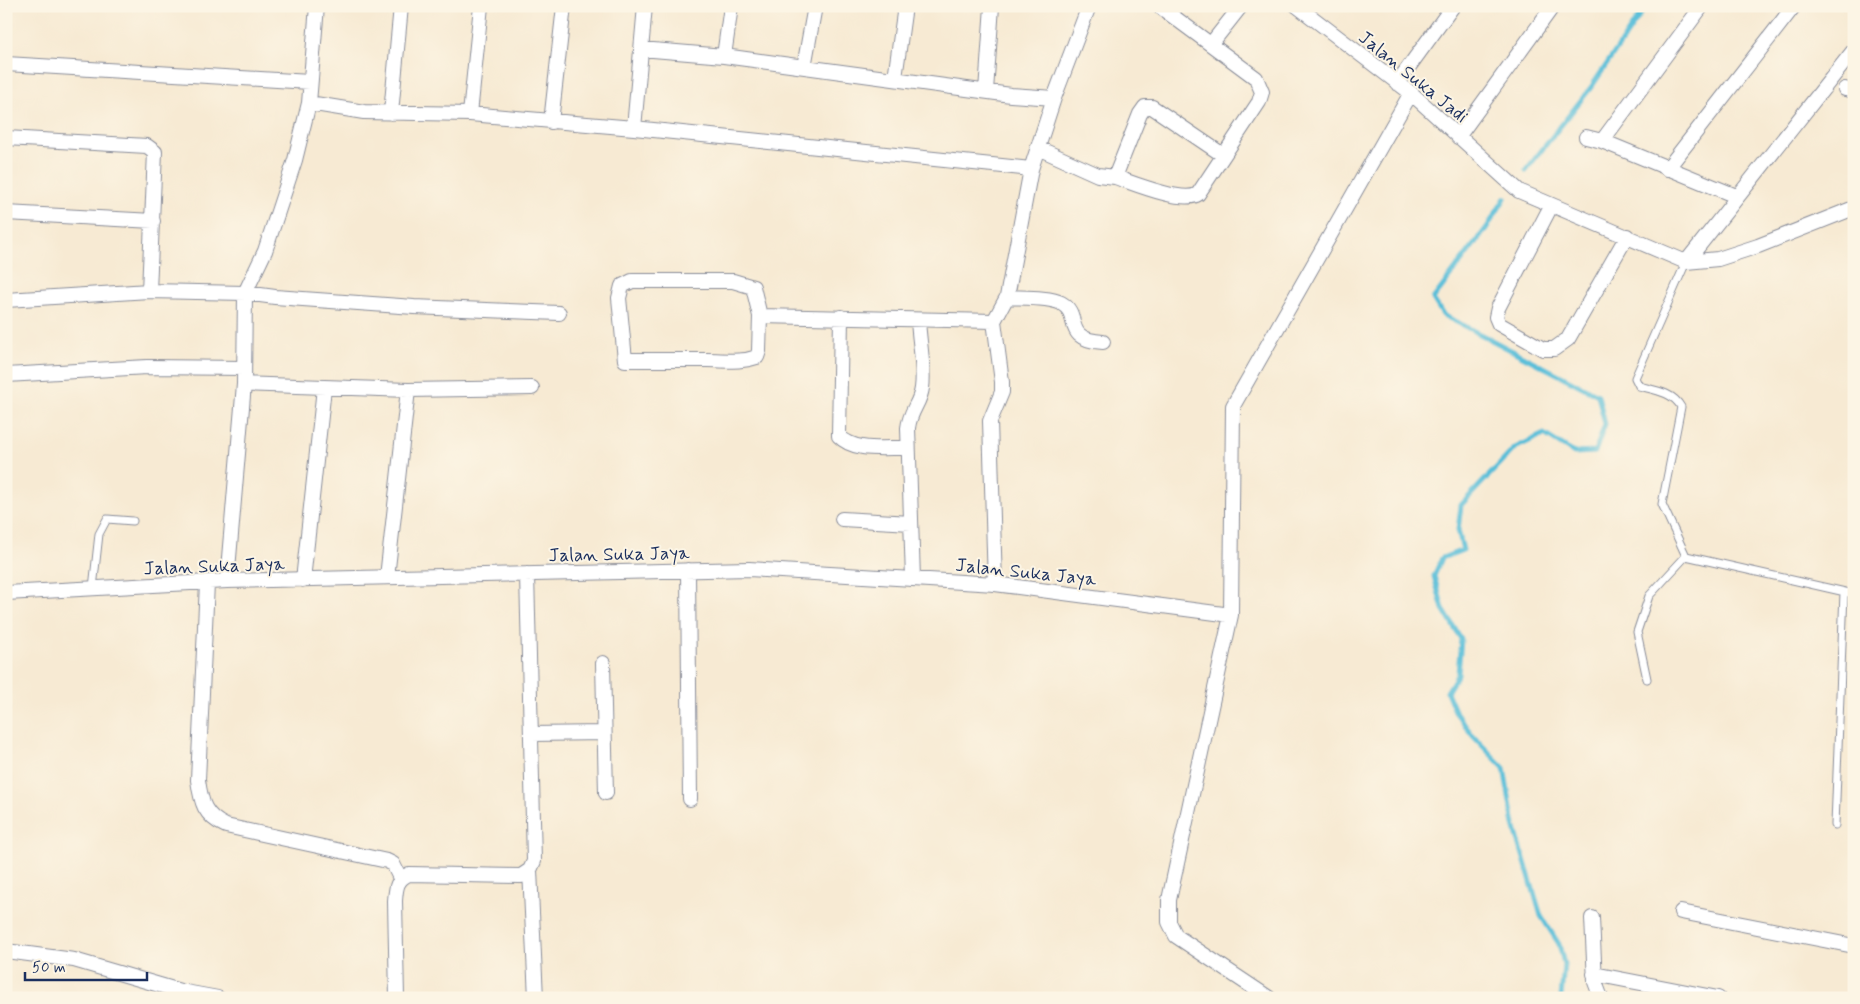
<svg xmlns="http://www.w3.org/2000/svg" width="1860" height="1004" font-family="Mynerve,sans-serif">
	<rect width="100%" height="100%" fill="#fcf5e5"/>
	<filter id="ink" filterUnits="userSpaceOnUse"><feTurbulence type="fractalNoise" baseFrequency=".02" numOctaves="2"/><feDisplacementMap in="SourceGraphic" scale="10" xChannelSelector="R" yChannelSelector="G"/><feConvolveMatrix kernelMatrix="1 2 1 2 8 2 1 2 1" color-interpolation-filters="sRGB"/></filter>
	<filter id="wash" filterUnits="userSpaceOnUse"><feTurbulence type="fractalNoise" baseFrequency=".0096" numOctaves="4" result="noise"/><feDisplacementMap in="SourceGraphic" scale="20" xChannelSelector="R" yChannelSelector="G"/><feGaussianBlur stdDeviation="1.12" result="paint"/><feColorMatrix in="noise" values="0 0 0 0 0 0 0 0 0 0 0 0 0 0 0 0 0 1.4 0 .05"/><feComposite in="paint" operator="in"/></filter>
	<g filter="url(#wash)">
		<rect width="100%" height="100%" fill="#f7ead3"/>
		<g fill="none" stroke-linecap="round" stroke-linejoin="round">
			<path stroke="#5bbfd9" stroke-width="5" d="M1526,170L1592,86L1646,6
				M1505,198L1488,226L1433,299L1443,315L1598,395L1605,424L1595,452L1574,453L1544,434L1515,448L1461,505L1458,530L1463,550L1442,558L1434,576L1443,609L1461,639L1458,674L1447,692L1456,713L1473,736L1504,768L1514,825L1541,916L1559,944L1564,964L1561,998"/>
		</g>
	</g>
	<g filter="url(#ink)">
		<g fill="none" stroke-linecap="round" stroke-linejoin="round">
			<g stroke="#898c98" stroke-width="9">
				<path id="service" d="M1686,262L1635,378L1639,386C1654,390 1673,392 1681,407L1662,504L1686,556
					M93,588L99,534L107,519L133,521
					M1647,679L1637,632L1649,596L1686,556L1854,594
					M1835,825L1844,592"/>
			</g>
			<g stroke="#898c98" stroke-width="16">
				<path id="minor" d="M317,6L309,103L364,112L470,114L634,128L1031,169
					M1297,6L1411,93L1519,191L1686,262L1718,259L1758,246L1854,208
					M1211,44L1241,6
					M641,49L724,56L1011,95L1054,98
					M724,56L731,6
					M6,64L310,82
					M804,67L815,6
					M895,78L905,6
					M1397,83L1453,6
					M1845,89L1854,91
					M986,91L992,6
					M391,113L401,6
					M470,114L481,6
					M551,122L564,6
					M634,128L645,6
					M1458,137L1553,6
					M1586,137L1602,141L1736,196
					M6,138L147,146L155,152L149,291
					M1602,141L1702,6
					M1038,148L1098,175L1115,177L1140,114L1145,107H1152L1223,155
					M1667,169L1794,6
					M1115,177C1133,183 1183,204 1198,194L1259,102L1262,92L1256,78L1159,6
					M1551,206L1498,308L1496,317L1499,324L1543,349H1554L1568,339L1627,236
					M6,213L153,221
					M1686,262L1854,50
					M1007,297C1021,298 1050,297 1061,303C1083,315 1060,339 1103,342
					M6,300L149,291L245,293L275,297L414,307L559,313
					M760,316L753,287L733,281H632L622,286L619,298L625,360C652,360 680,360 707,360C725,360 740,363 757,357L759,351L760,316L994,321L1007,297L1031,169L1054,98L1089,6
					M841,317L839,436C855,453 887,447 908,448
					M994,321L1002,382V392L990,421L995,584
					M6,375L147,367L244,368
					M244,384L408,390L532,388
					M842,519L911,523
					M688,570L690,799
					M387,577L408,390
					M913,579L908,428C910,410 920,404 922,388C925,369 919,341 918,320
					M303,580L324,388
					M227,581L244,384L245,293L265,251L295,160L309,103
					M207,583L198,780C201,802 204,816 226,826L387,861L393,864L400,878
					M6,593L227,581L749,569L995,584L1231,615
					M603,663L606,793
					M531,734L604,733
					M530,870L536,998
					M1681,912L1854,946
					M1592,918L1595,982L1601,998
					M6,951L74,960L180,991L218,998
					M1594,974L1718,998
					M397,998L395,901C396,888 396,880 409,874L521,876L530,870L534,861L527,574
					M1269,998L1176,936L1169,922V900L1231,615L1233,406L1411,93"/>
			</g>
			<use href="#service" stroke="#fff" stroke-width="7"/>
			<use href="#minor" stroke="#fff" stroke-width="14"/>
		</g>
	</g>
	<g text-anchor="middle" stroke-width="4" stroke-linejoin="round" paint-order="stroke">
		<g font-size="19" fill="#1b2f5e" stroke="#fcf5e5">
			<text transform="translate(1414 76) rotate(39)" y="7">Jalan Suka Jadi</text>
			<text transform="translate(619 553) rotate(-1)" y="7">Jalan Suka Jaya</text>
			<text transform="translate(214 565) rotate(-2)" y="7">Jalan Suka Jaya</text>
			<text transform="translate(1026 571) rotate(6)" y="7">Jalan Suka Jaya</text>
		</g>
	</g>
	<rect width="1860" height="1004" fill="none" stroke="#fcf5e5" stroke-width="25"/>
	<path d="M25 972v8h122v-8" fill="none" stroke="#1b2f5e" stroke-width="2.5"/>
	<text x="32" y="972" font-size="15" fill="#1b2f5e" stroke="#fcf5e5" stroke-width="4" paint-order="stroke">50 m</text>
</svg>
